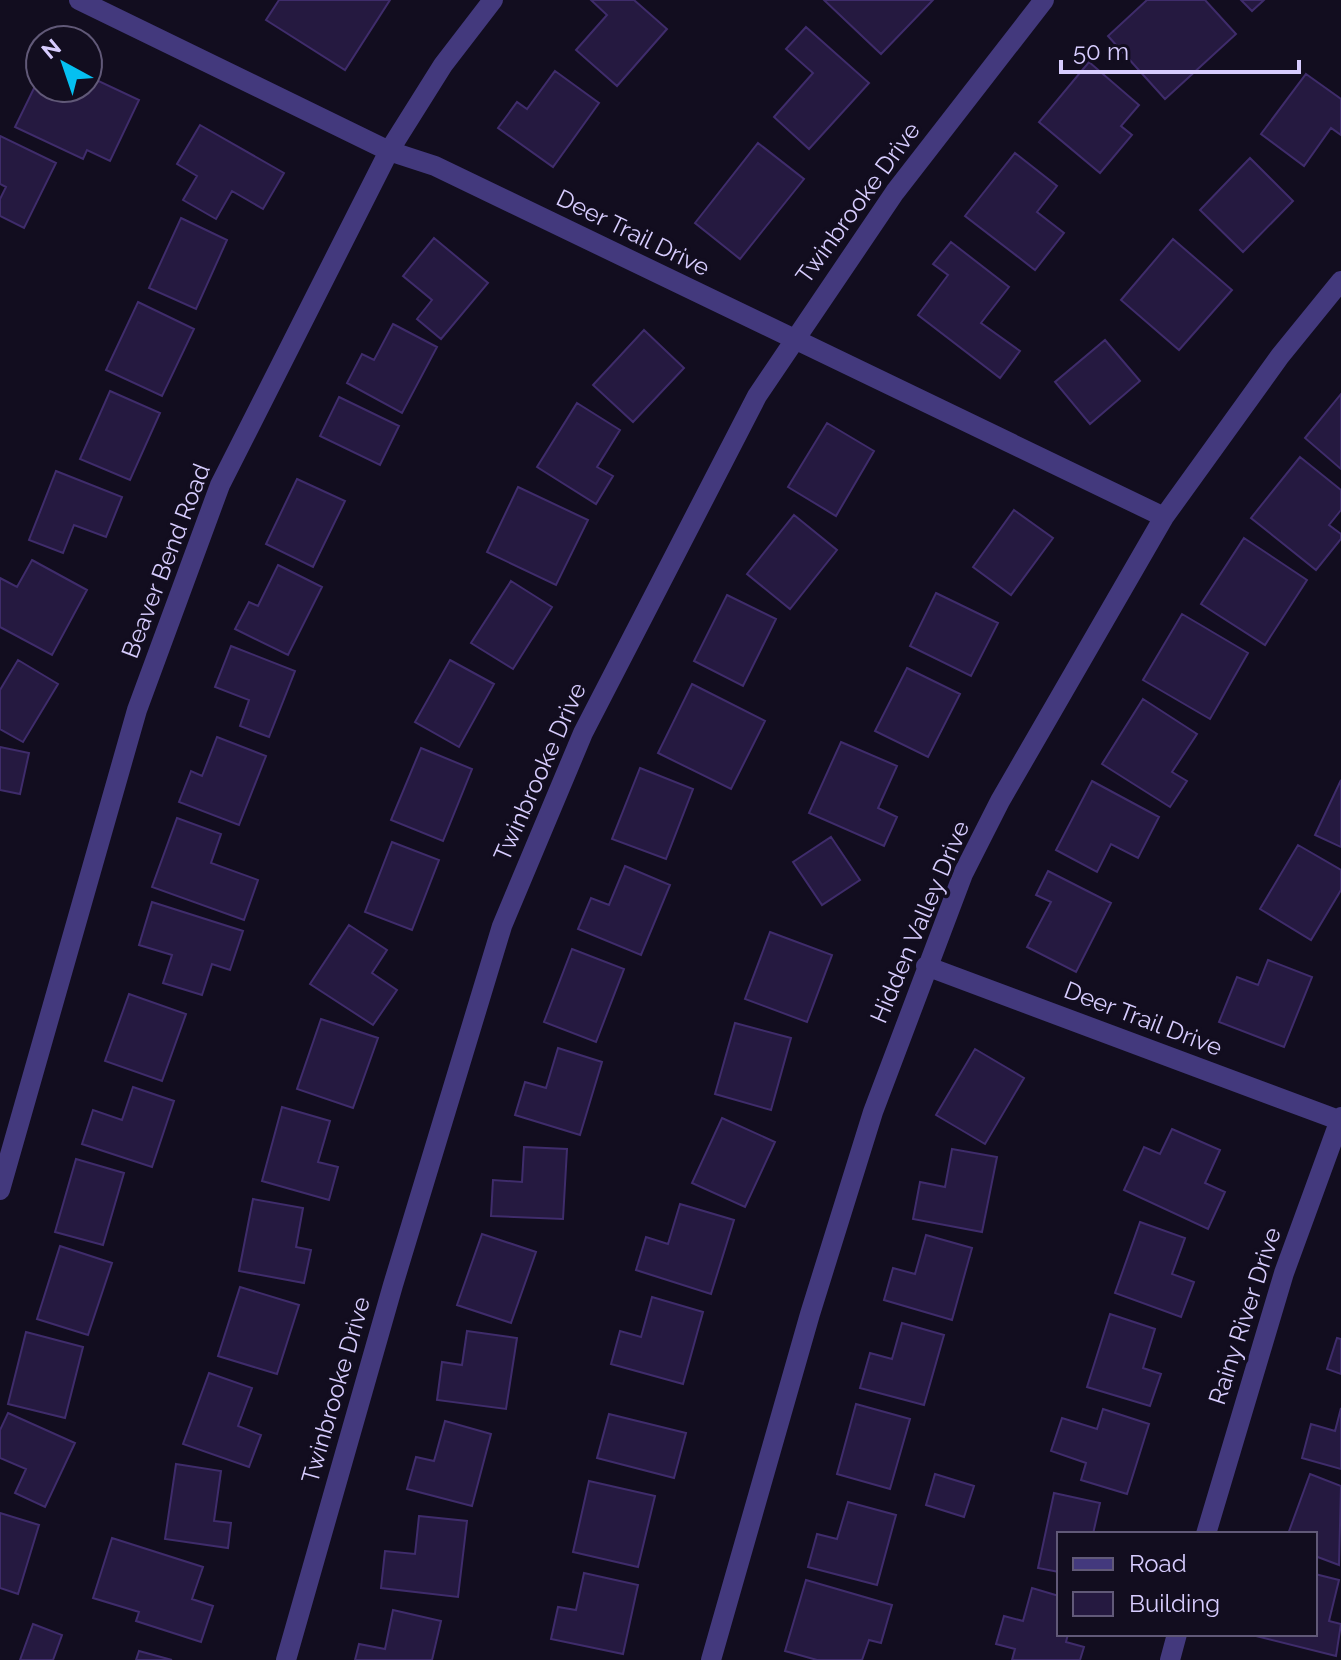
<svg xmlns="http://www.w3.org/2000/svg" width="1341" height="1660" font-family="Raleway,sans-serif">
	<rect width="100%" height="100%" fill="#120d1f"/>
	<path fill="#251940" stroke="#3f2c6b" stroke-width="2" d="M279,0H390L345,70L266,20Z
		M634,0L667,29L617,86L576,50L607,15L591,0Z
		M824,0H933L881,54Z
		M1147,0H1205L1236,34L1165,99L1108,36Z
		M1241,0H1264L1252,11Z
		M806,27L869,83L809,149L774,117L813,73L786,49Z
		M1089,62L1139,105L1121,126L1132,135L1100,173L1039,122Z
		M555,71L599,103L553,167L498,128L517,102L527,109Z
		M1306,74L1341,99V135L1331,128L1304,166L1261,134Z
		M40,76V88H88V76L139,100L110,161L87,150L83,159L15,127Z
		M200,125L284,173L263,209L232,191L216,219L183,200L197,176L177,164Z
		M0,136L56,163L24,228L0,216V199L6,187L0,184Z
		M758,143L804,179L740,259L695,223Z
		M1015,153L1057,186L1037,212L1064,233L1035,270L965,216Z
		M1250,158L1293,201L1243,252L1200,210Z
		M181,218L227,240L196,309L149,288Z
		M434,238L488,283L441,339L417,319L432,300L403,276Z
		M1173,239L1232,290L1179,350L1121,300Z
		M951,242L1009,287L981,323L1020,351L1000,378L918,315L948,275L933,264Z
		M138,302L194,329L162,396L106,370Z
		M393,324L437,347L402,413L347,383L362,354L374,360Z
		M644,330L684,368L633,422L593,385Z
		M1105,340L1140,381L1090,424L1055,382Z
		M110,391L160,413L130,480L80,459Z
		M1341,394V469L1305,438Z
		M339,397L399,426L380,465L320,436Z
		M577,403L620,430L597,467L613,476L596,504L537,467Z
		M827,423L874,451L836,516L788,487Z
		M1300,457L1341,490V510L1329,525L1341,534V539L1316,570L1251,518Z
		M56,471L122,497L106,537L74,525L63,553L29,540Z
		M297,479L345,501L313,567L266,544Z
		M518,487L588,520L556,585L487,552Z
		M1014,510L1053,538L1011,595L973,567Z
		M794,515L837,550L790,609L747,574Z
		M1244,538L1307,580L1265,645L1201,604Z
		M32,560L87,590L52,655L0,627V578L17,587Z
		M278,565L322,587L288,655L235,629L249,602L258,606Z
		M511,581L552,607L513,669L471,643Z
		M936,593L998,623L971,676L910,646Z
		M727,595L776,619L743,686L694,661Z
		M1182,614L1248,653L1210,719L1143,680Z
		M231,646L295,671L269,737L240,726L249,700L215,687Z
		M18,660L58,684L23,742L0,729V690Z
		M450,660L494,684L459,747L415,722Z
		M907,668L960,694L928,757L875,731Z
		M692,684L765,721L731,789L658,753Z
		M1143,699L1197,734L1172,772L1187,781L1170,807L1102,764Z
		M217,737L266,756L239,825L179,802L191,771L202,776Z
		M841,742L897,766L878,808L897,817L884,846L809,813Z
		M0,747L29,753L20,794L0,790Z
		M421,748L472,769L443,841L391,820Z
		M640,768L693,789L666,859L612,839Z
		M1341,780V847L1315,835Z
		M1092,781L1159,817L1138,858L1111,844L1097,872L1056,850Z
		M177,818L221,834L211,863L258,880L244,920L152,887Z
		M831,837L860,880L822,905L793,862Z
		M392,842L439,860L412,930L365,912Z
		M1298,845L1341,870V890L1311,940L1260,909Z
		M625,866L670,885L641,955L578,929L591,898L609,905Z
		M1048,871L1111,903L1076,972L1027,947L1051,902L1036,895Z
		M152,902L243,931L230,970L212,964L202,995L163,983L172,955L139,945Z
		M349,925L387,950L372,973L397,990L373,1025L310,984Z
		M770,932L832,955L807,1022L745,999Z
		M572,949L624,969L596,1042L544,1022Z
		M1268,960L1312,977L1284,1047L1219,1022L1237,977L1258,985Z
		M129,994L186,1014L162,1081L105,1061Z
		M321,1019L378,1038L353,1108L297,1089Z
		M735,1023L791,1038L771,1110L715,1094Z
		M558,1048L602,1062L580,1135L515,1115L525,1082L546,1088Z
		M975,1049L1024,1078L985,1144L936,1115Z
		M133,1087L174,1101L152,1167L82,1144L93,1110L122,1120Z
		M282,1107L330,1121L318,1162L338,1167L329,1200L262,1181Z
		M722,1118L775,1142L745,1207L692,1183Z
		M1172,1129L1220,1150L1205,1183L1225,1192L1208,1229L1124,1190L1144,1147L1160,1154Z
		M524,1147L567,1149L563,1219L491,1216L493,1180L522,1182Z
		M952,1149L997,1157L982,1232L913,1219L920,1182L945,1187Z
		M76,1159L124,1173L103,1245L55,1232Z
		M253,1199L303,1208L296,1247L311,1250L304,1283L239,1271Z
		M680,1204L734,1220L711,1294L636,1270L646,1237L668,1244Z
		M1140,1222L1185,1238L1172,1274L1194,1282L1181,1317L1115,1293Z
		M482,1234L536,1252L511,1323L457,1305Z
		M926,1235L972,1248L952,1320L884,1300L893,1268L915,1274Z
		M60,1246L112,1263L88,1335L37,1319Z
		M240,1287L299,1305L277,1374L218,1356Z
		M652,1297L703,1312L683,1384L611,1364L620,1331L641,1337Z
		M1110,1314L1155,1329L1143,1368L1161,1374L1150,1406L1087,1387Z
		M902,1323L944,1335L924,1405L860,1388L870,1353L892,1359Z
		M467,1331L517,1338L506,1409L437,1400L442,1362L462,1365Z
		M26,1332L83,1347L65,1418L8,1404Z
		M1337,1338L1341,1339V1374L1327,1369Z
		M209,1373L252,1388L238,1426L261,1435L249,1467L183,1444Z
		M856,1404L910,1419L890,1489L837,1474Z
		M1341,1408V1469L1302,1458L1311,1424L1335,1431Z
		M1103,1409L1149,1424L1127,1494L1081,1480L1086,1463L1051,1451L1062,1418L1097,1429Z
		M8,1413L75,1443L45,1507L15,1493L26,1469L0,1458V1430Z
		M609,1414L686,1433L674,1478L597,1458Z
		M445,1421L491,1434L472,1506L407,1489L416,1457L434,1461Z
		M176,1464L221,1471L214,1521L231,1523L228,1548L165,1539Z
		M935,1474L974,1486L964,1517L926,1505Z
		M1310,1474L1341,1486L1339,1565L1315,1556V1534H1288Z
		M589,1481L655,1496L638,1567L573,1552Z
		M1054,1493L1100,1503L1093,1534H1059V1572L1038,1568Z
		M848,1502L896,1515L877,1585L808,1567L817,1534L837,1539Z
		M0,1513L39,1525L18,1594L0,1588Z
		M419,1516L467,1521L458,1597L381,1588L385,1551L415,1554Z
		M112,1538L203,1567L192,1599L213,1606L201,1642L136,1621L139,1612L93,1598Z
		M584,1573L638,1585L623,1654L551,1639L558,1607L576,1610Z
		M1315,1574L1339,1580L1329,1621L1341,1624L1336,1656L1252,1635L1315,1634Z
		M806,1580L892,1605L881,1643L869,1640L862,1660H817L785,1651Z
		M1032,1588L1059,1596V1634H1068L1066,1642L1084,1647L1080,1660H1012L1015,1649L996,1644L1004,1616L1023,1621Z
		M393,1610L441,1621L432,1660H355L359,1644L385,1649Z
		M33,1624L62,1635L53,1660H20Z
		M139,1651L172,1660H136Z"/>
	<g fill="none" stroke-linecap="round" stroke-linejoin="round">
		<path stroke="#43397d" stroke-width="20" d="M79,0L389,151L435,166L1164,517
			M926,966L1341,1121
			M0,1190L137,710L220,485L389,151L443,65L493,0
			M1206,1534L1284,1273L1341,1117
			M286,1660L393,1285L502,926L583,733L757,396L895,192L1044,0
			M711,1660L810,1314L873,1112L963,874L1000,801L1164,517L1280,356L1341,281
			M1170,1660L1177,1634"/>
	</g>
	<g text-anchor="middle" stroke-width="7" stroke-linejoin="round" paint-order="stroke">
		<g font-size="24" fill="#d7ccfe" stroke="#120d1f">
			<text transform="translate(858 203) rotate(-54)" y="8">Twinbrooke Drive</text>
			<text transform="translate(633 233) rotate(26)" y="8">Deer Trail Drive</text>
			<text transform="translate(166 561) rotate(-69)" y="8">Beaver Bend Road</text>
			<text transform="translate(540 772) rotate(-66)" y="8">Twinbrooke Drive</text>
			<text transform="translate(920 922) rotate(-67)" y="8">Hidden Valley Drive</text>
			<text transform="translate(1143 1019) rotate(21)" y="8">Deer Trail Drive</text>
			<text transform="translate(1245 1316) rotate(-72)" y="8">Rainy River Drive</text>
			<text transform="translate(336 1390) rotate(-74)" y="8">Twinbrooke Drive</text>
		</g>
	</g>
	<rect x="1057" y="1532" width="260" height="104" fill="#120d1f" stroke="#615978" stroke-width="2"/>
	<rect x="1073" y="1558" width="40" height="12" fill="#43397d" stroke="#615978" stroke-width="2"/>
	<text x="1129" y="1572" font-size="24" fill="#d7ccfe">Road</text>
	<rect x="1073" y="1592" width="40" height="24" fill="#251940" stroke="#615978" stroke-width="2"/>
	<text x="1129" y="1612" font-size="24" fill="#d7ccfe">Building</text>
	<g transform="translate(64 64) rotate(320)"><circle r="38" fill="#120d1f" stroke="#615978" stroke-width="2"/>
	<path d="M0-6L14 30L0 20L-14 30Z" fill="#05c0f1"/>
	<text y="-12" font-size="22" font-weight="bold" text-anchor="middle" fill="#d7ccfe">N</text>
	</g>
	<path d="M1061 60v12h238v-12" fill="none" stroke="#d7ccfe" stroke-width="4"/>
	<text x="1073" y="60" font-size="24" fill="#d7ccfe" stroke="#120d1f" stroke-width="6" paint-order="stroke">50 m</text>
</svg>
